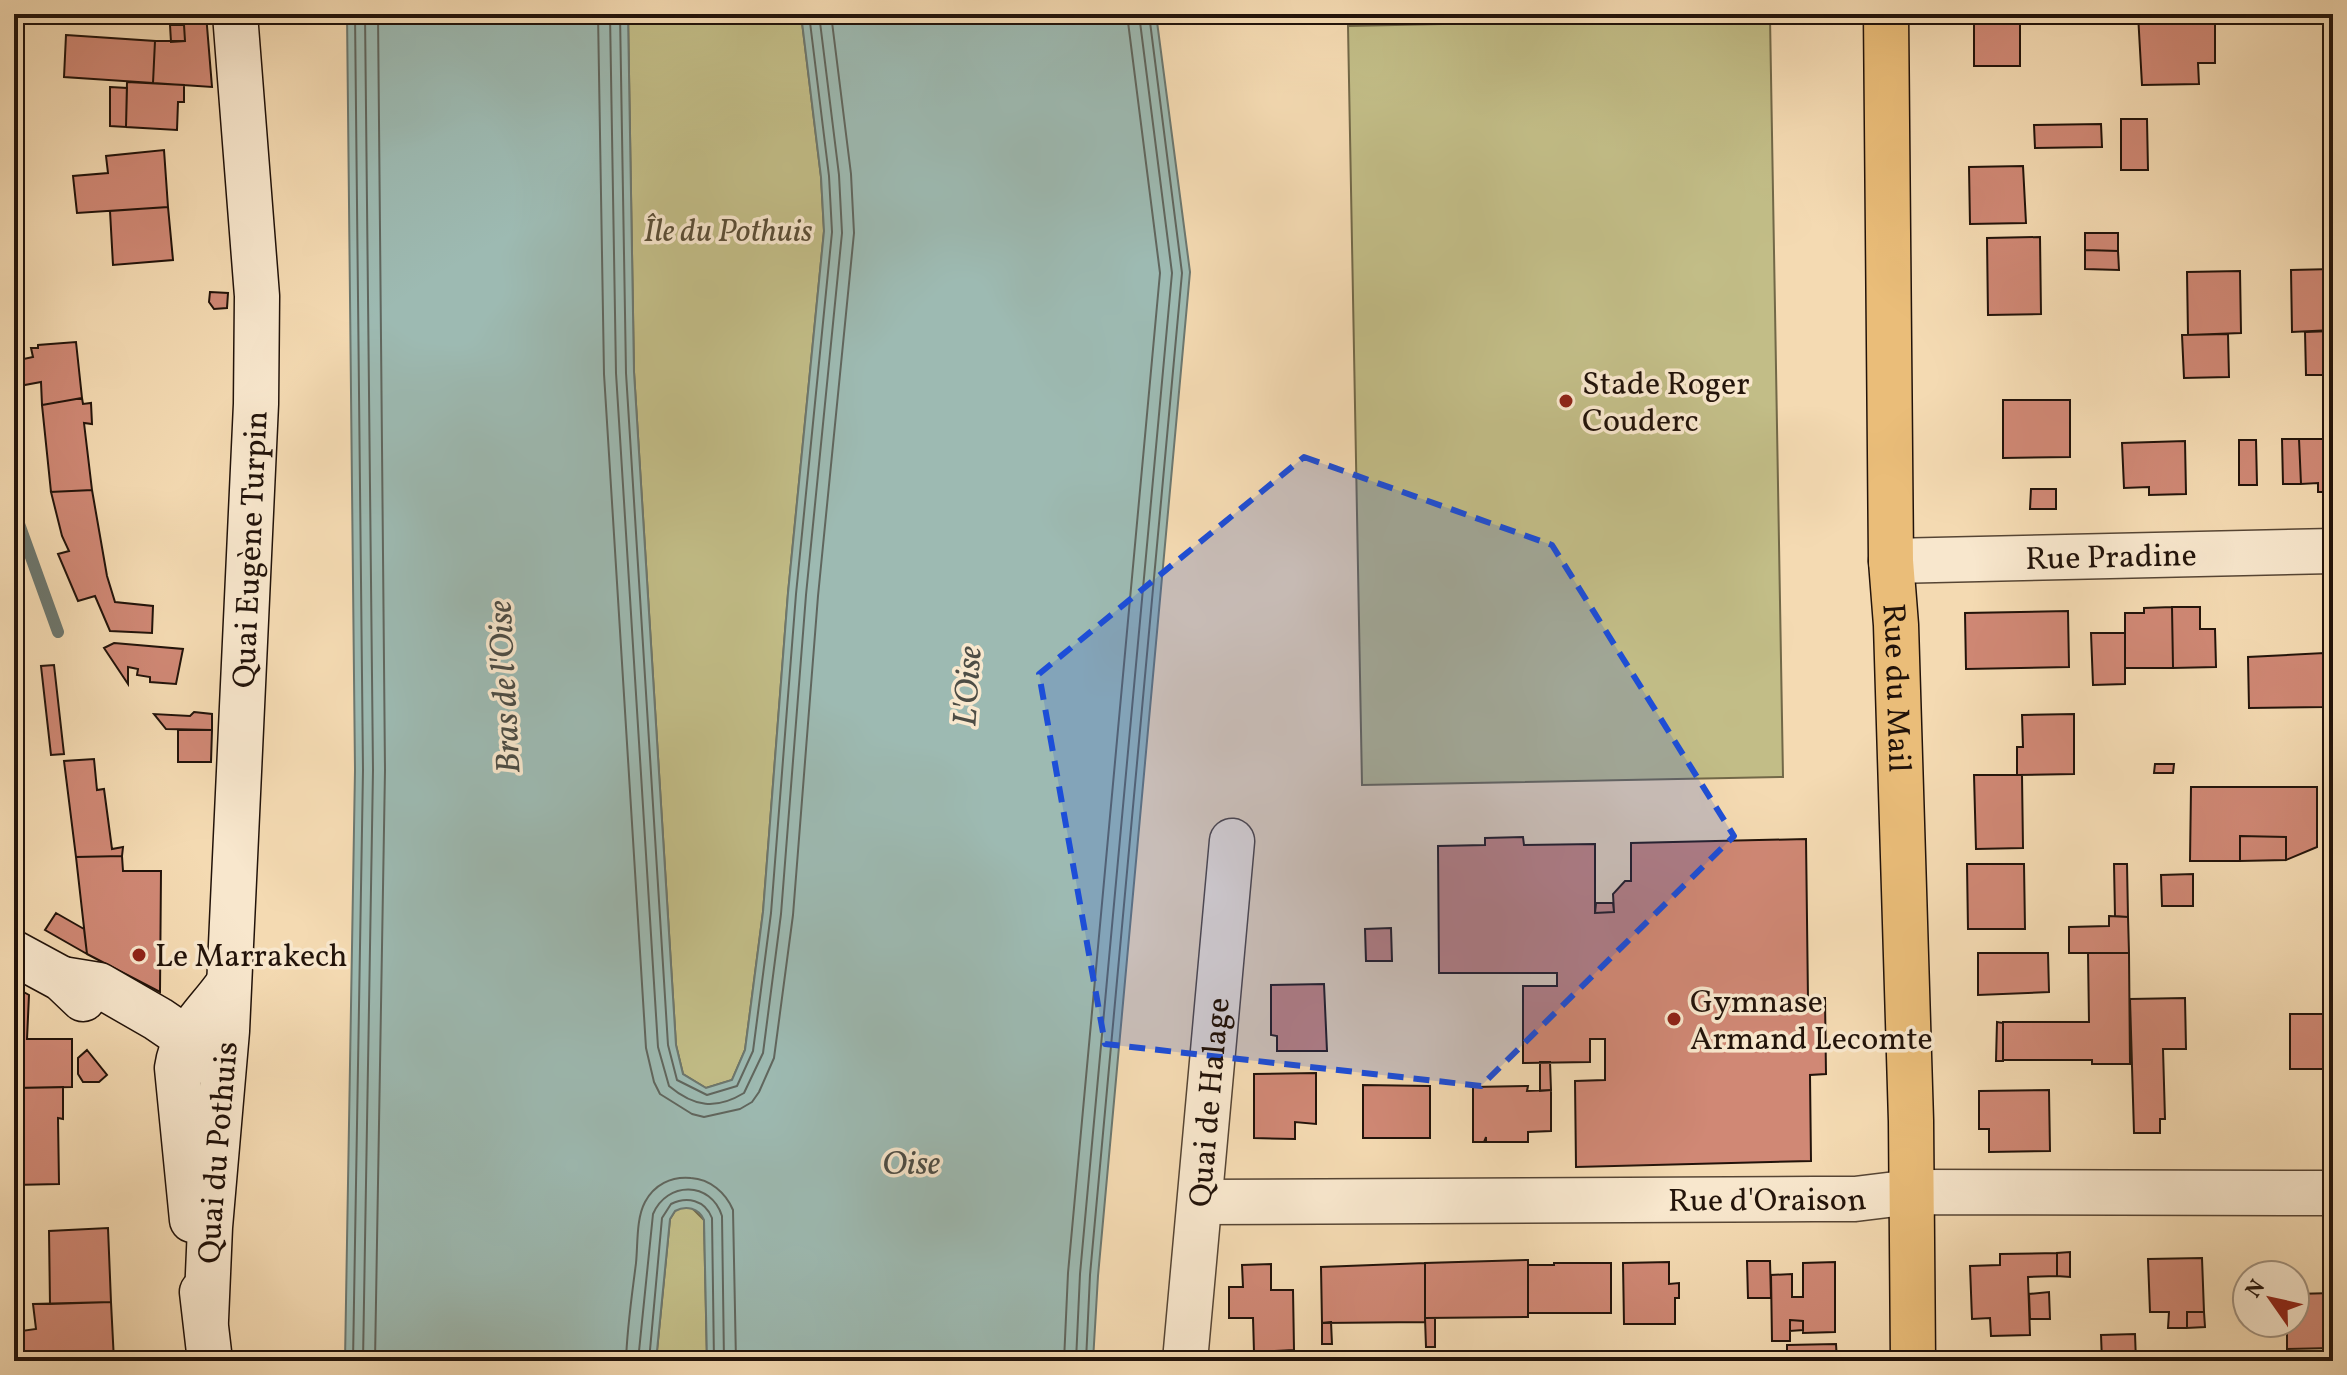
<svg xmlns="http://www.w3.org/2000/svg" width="2347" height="1375" font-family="Vollkorn,serif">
	<rect width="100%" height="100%" fill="#f4dab2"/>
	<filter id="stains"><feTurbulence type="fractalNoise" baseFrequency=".0025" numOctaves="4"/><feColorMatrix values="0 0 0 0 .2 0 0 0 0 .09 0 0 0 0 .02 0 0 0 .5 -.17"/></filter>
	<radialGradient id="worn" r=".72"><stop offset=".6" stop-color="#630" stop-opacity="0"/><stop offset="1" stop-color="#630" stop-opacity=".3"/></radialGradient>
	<path fill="#c2bd87" stroke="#726848" stroke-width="2" d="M628,14H801L821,177L824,231L788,593L763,912L745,1050L732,1080L706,1088L683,1074L676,1045L634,372Z
		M1770,17L1783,777L1362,785L1348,26Z
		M680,1208H692L704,1220L707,1361H656L670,1219L675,1211Z"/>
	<path fill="#9dbab2" stroke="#6c776f" stroke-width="2" d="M347,14H628L634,372L676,1045L683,1074L706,1088L732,1080L745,1050L763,912L788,593L824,231L821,177L801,14H1156L1190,272L1098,1276L1093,1361H707L704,1220C699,1208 686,1205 675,1211L670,1219L656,1361H345L355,770Z"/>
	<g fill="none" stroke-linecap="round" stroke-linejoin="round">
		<path stroke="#60665e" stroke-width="2" d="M598,14L604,374L646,1048L654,1082L660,1094L692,1114L704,1117L740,1109L752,1102L759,1092L774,1058L793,915L818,596L854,233L851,174L831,14
			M610,14L616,373L658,1047L669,1086C694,1107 716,1110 744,1093L763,1053L781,914L806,595L842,233L839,175L819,14
			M620,14L626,373L668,1045L677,1080L707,1095L737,1086L753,1051L771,913L796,594L832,232L829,176L809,14
			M353,1361L363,770L355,14
			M363,1361L373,770L365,14
			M375,1361L385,770L378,14
			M626,1361C627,1328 632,1295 636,1263C638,1244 636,1219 645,1202C654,1185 671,1176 691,1178C710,1179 726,1193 733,1210L736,1361
			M638,1361L653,1214C667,1181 711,1181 722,1216L724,1361
			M649,1361L662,1218L671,1204C687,1196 705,1200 712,1218L714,1361
			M1064,1361L1068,1273L1160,273L1127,14
			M1076,1361L1080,1274L1172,273L1139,14
			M1086,1361L1090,1275L1182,273L1149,14"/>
		<path stroke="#6c776f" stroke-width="12" d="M14,510L58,632"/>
	</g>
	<path fill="#d08875" stroke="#22130a" stroke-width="2" d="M169,14H206L212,87L153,83L155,41H185L184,25H170Z
		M1974,14H2020V66H1974Z
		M2138,14H2215V63H2198L2199,84L2142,85Z
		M170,25H184L185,41L171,42Z
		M66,35L155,41L153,83L64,77Z
		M2333,55V106H2325L2324,56Z
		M127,82L184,85V102H178L177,130L126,127Z
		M110,87L127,88L126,127L110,126Z
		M2121,119H2147L2148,170H2121Z
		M2101,124L2102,147L2035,148L2034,125Z
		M164,150L168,207L77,213L73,176L108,173L106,156Z
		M2023,166L2026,223L1970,224L1969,167Z
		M168,207L173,260L113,265L110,211Z
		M2085,233H2118V251L2085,250Z
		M2040,237L2041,314L1988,315L1987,238Z
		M2085,250L2118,251L2119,270L2085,269Z
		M2333,269V330L2292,332L2291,270Z
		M2240,271L2241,333L2188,335L2187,272Z
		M210,292L228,293L227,308L214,309L209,302Z
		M2333,331V375H2306L2305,332Z
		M2228,334L2229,377L2184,378L2182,335Z
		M76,342L82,398L42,405L41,382L14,387V361L33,357L31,348H38V345Z
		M82,398L83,404L91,403L92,424L84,423L92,490L51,492L42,405Z
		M2003,400H2070V457L2003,458Z
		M2282,439H2299L2301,484H2283Z
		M2299,439H2333V492H2318V483L2301,484Z
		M2239,440H2256L2257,485H2239Z
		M2185,441L2186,494L2149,495V487L2124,488L2122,443Z
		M2031,489H2056V509H2030Z
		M92,490L107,576L115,602L153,606L152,633L110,631L95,596L78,601L58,554L69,551L62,536L51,492Z
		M2172,607L2173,668H2125V613H2144V608Z
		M2172,607H2200V629H2215L2216,667L2173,668Z
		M2068,611L2069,667L1966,669L1965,613Z
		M2091,633H2125V684L2093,685Z
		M114,643L183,649L176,684L150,682V677L137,675L138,669L128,667V684L104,648Z
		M2324,653L2325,707L2249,708L2248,657Z
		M54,665L64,754L51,755L41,666Z
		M194,712L212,714V730L166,729L154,714L190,716Z
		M2074,714V774L2017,775V747H2023L2022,715Z
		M178,730H212L211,762H178Z
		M94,759L97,790L104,789L112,849L123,847L122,856L76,857L64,761Z
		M2155,764H2174L2173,773H2154Z
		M1974,775H2022L2023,848L1976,849Z
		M2191,787H2317V847L2286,860V837L2240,836V861H2190Z
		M14,793H19L21,838H14Z
		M2240,836L2286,837V860L2240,861Z
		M1523,837L1524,845L1595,844V913L1614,912L1613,894L1625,881H1631V843L1806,839L1808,999L1825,998L1826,1074L1810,1075L1811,1161L1576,1167L1575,1081L1605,1080V1039H1590V1062L1523,1063V986H1557V973H1439L1438,846L1485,845V838Z
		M122,856L123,871H161L160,992L87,954L76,857Z
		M1967,864H2024L2025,929H1968Z
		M2114,864H2127L2128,917L2115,916Z
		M2193,874V906H2162L2161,875Z
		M1596,903H1613L1614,912L1595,913Z
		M56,913L84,929L87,954L45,930Z
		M2109,916L2128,917L2129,953H2069V927L2109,926Z
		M1391,928L1392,961H1366L1365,929Z
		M1978,953H2048L2049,992L1978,995Z
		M2088,953H2129L2130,1064H2092V1060H2003V1022H2089Z
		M1324,984L1327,1051H1277V1036L1271,1035V985Z
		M20,990L29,995L27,1039H72V1087L18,1088Z
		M2185,998L2186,1049H2163L2165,1119H2160V1133H2134L2130,999Z
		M2290,1014H2333V1069H2290Z
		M1997,1022L2003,1023V1061H1996Z
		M87,1050L107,1075L99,1082H83L78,1074V1058Z
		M1540,1062H1550L1551,1090L1540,1091Z
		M1316,1073V1124L1295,1122V1139L1254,1138V1074Z
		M1363,1085L1430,1086V1138H1363Z
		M1528,1086L1527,1091L1551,1090V1131L1528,1132V1142H1486V1137L1484,1142H1473V1087Z
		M63,1087V1119L58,1118L59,1184L14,1185V1088Z
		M2049,1090L2050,1151L1989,1152V1129H1979V1091Z
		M108,1228L111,1302L50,1304L49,1231Z
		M2070,1252V1277L2057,1276V1253Z
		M2057,1253V1276L2028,1277L2030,1335L1991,1336L1990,1318L1972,1319L1970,1266L2000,1265V1254Z
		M2202,1258L2204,1312H2187V1328H2168L2169,1312H2150L2148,1259Z
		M1528,1260V1317L1425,1318V1263Z
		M1747,1261H1770L1771,1298H1748Z
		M1669,1262V1284L1679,1283V1298H1675V1324H1624L1623,1263Z
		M1835,1262V1332L1803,1333V1321L1790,1320V1341H1772L1771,1275L1792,1274V1297H1803V1263Z
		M1425,1263V1322L1322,1323L1321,1267Z
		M1554,1263H1611V1313H1528V1265H1554Z
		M1271,1264V1290H1293L1294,1350L1254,1352L1253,1318H1229V1287H1243L1242,1265Z
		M2049,1292L2050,1319H2030L2029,1294Z
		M2333,1293V1348L2287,1349V1323H2295V1294Z
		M111,1302L114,1361H14V1332L36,1329L33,1304Z
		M2187,1312H2204L2205,1327L2187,1328Z
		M1425,1318H1435V1347H1426Z
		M1790,1320L1803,1321V1330L1790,1331Z
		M1331,1322L1332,1344H1322V1323Z
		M2135,1334L2136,1361H2102L2101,1335Z
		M1836,1344L1837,1361H1787V1345Z"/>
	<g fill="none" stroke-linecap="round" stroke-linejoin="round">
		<g stroke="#564534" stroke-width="47">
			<g id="street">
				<path id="s1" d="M1891,561L2333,551"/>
				<path id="s2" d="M1201,1202L1814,1199H1855L1912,1192L2333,1193"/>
				<path id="s3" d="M1185,1361L1232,841"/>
			</g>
		</g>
		<g stroke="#22130a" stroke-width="47">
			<g id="secondary">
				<path d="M14,953L62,979L83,999"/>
				<path d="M62,979L99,985L158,1019L186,1038L205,1061"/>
				<path d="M192,1220L177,1068C182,1032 208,1013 228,984"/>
				<path d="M202,1292L210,1361"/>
				<path id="s4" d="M206,1320L210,1227L227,1031L256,404L257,296L235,14"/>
			</g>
		</g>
		<g stroke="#22130a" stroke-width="47">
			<g id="primary">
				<path id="s5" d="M1886,14L1891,561L1896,625L1911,1121L1913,1361"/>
			</g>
		</g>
		<use href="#street" stroke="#f8e7cd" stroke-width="44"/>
		<use href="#secondary" stroke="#f8e7cd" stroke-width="44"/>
		<use href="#primary" stroke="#eabd79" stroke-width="44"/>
	</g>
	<path fill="#1d4ed8" fill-opacity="0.2" stroke="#1d4ed8" stroke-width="6" stroke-dasharray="16 10" stroke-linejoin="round" d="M1304,457L1552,545L1734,836L1481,1086L1105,1044L1039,674Z"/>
	<g fill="#8f2418" stroke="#f8e7cd" stroke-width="3">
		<circle cx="1566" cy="401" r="8"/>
		<circle cx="139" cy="955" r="8"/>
		<circle cx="1674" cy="1019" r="8"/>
	</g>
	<g text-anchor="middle" stroke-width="7" stroke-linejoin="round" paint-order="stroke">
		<g font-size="32" font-style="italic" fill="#5a4e36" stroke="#f8e7cd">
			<text x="728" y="241">Île du Pothuis</text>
		</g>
		<g font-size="32" fill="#22130a" stroke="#f8e7cd" text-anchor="start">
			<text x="1582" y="394">Stade Roger<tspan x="1582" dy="37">Couderc</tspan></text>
			<text x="155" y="966">Le Marrakech</text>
			<text x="1690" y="1012">Gymnase<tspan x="1690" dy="37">Armand Lecomte</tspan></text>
		</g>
		<g font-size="32" fill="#22130a" stroke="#f8e7cd">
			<text dy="11" stroke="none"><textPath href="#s4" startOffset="772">Quai Eugène Turpin</textPath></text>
			<text dy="11" stroke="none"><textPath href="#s1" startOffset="220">Rue Pradine</textPath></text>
			<text dy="11" stroke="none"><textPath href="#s5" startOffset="674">Rue du Mail</textPath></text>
			<text dy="11" stroke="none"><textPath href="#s3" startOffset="260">Quai de Halage</textPath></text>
			<text dy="11" stroke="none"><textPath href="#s4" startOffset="168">Quai du Pothuis</textPath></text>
			<text dy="11" stroke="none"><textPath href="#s2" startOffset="566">Rue d'Oraison</textPath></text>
		</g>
		<g font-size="34" font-style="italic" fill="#4d4d45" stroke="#f8e7cd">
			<text transform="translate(966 686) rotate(-86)" y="12">L'Oise</text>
			<text transform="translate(503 687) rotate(-93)" y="12">Bras de l'Oise</text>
			<text x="911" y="1174">Oise</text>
		</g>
	</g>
	<rect width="2347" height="1375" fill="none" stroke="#f4dab2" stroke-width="48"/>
	<rect x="16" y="16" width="2315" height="1343" fill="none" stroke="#22130a" stroke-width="4"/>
	<rect x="24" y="24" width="2299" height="1327" fill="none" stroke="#22130a" stroke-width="2"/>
	<g transform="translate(2271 1299) rotate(304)"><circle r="38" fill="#f8e7cd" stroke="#a2927f" stroke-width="2"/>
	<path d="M0-6L14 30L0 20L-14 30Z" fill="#8f2418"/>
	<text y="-12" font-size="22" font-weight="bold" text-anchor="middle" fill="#22130a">N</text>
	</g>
	<rect width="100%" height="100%" filter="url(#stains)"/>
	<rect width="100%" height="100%" fill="url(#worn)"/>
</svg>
